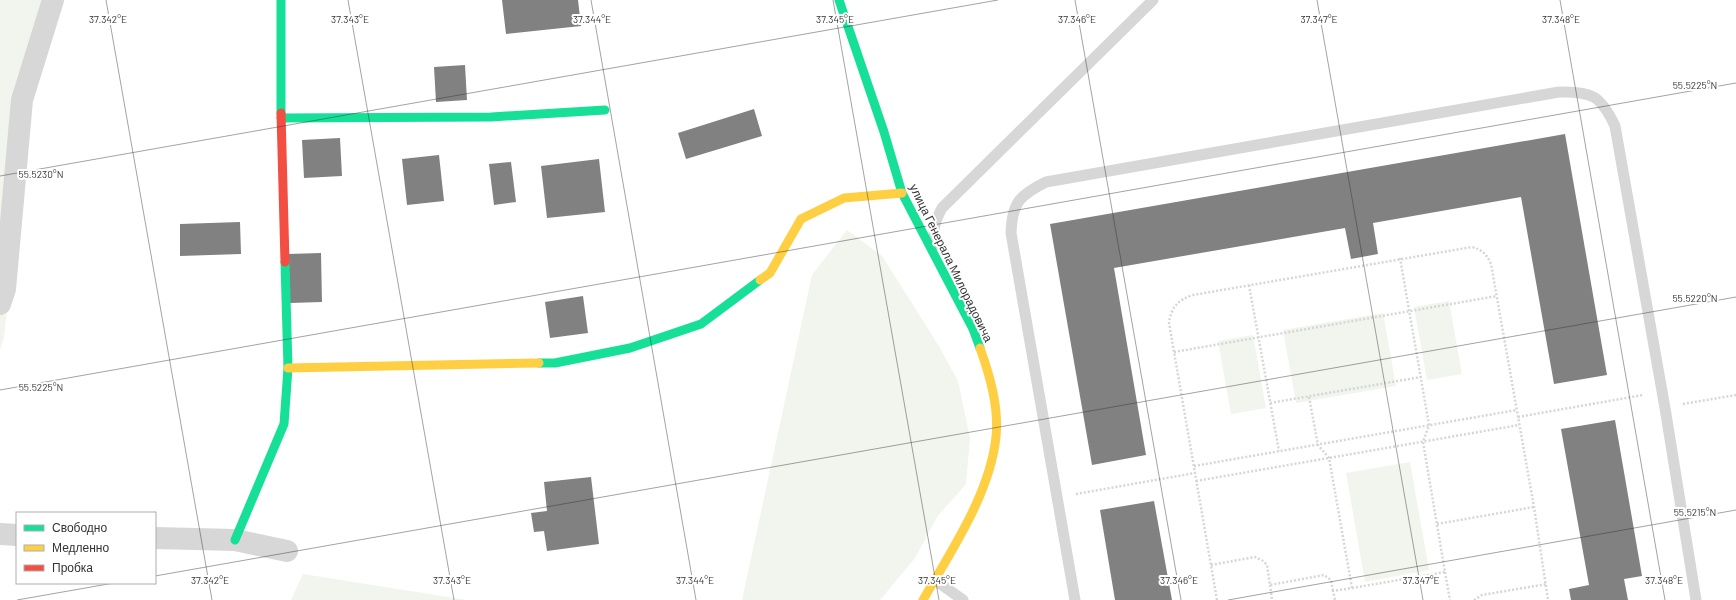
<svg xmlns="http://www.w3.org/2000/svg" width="1736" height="600" font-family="Barlow,sans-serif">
	<rect width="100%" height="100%" fill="#fff"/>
	<path fill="#f1f5ed" d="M0,0H48L28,110L4,337L0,350Z
		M847,230L882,256L937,343L958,381L970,438L966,484L937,517L915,558L880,600H742L812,275Z
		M1449,301L1462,374L1427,380L1414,307Z
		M1383,313L1396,386L1296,403L1283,330Z
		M1253,335L1266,408L1231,414L1218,341Z
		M1410,462L1429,570L1365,582L1346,473Z
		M303,574L467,600H291Z"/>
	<path fill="#818181" d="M502,0H578L581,26L506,34Z
		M465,65L467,100L436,102L434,67Z
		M754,109L762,136L686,159L678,133Z
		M1565,134L1607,375L1554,384L1521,197L1373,223L1378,254L1351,259L1345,228L1114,268L1146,455L1092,465L1050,224Z
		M340,138L342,176L304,178L302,140Z
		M439,155L444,201L407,205L402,159Z
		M599,159L605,212L547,218L541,166Z
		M511,162L516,202L494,205L489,164Z
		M240,222L241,254L180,256V224Z
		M321,253L322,302L290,303L288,254Z
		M583,296L588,333L550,338L545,302Z
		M1615,420L1642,576L1624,579L1628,600H1571L1569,589L1589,585L1561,429Z
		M591,477L599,544L547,551L544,531L534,532L531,513L547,511L544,482Z
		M1154,501L1172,600H1115L1100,510Z"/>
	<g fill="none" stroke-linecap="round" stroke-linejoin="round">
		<path stroke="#d6d6d6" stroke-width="2.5" stroke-dasharray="2 2" stroke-linecap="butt" d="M1249,285L1279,451
			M1174,352L1497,296
			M1309,397L1318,445L1329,458L1352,588L1333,591L1335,600
			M1270,403L1421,377
			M1683,404L1736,395
			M1518,417L1643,395
			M1194,466L1517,410
			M1196,481L1519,425
			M1076,494L1195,473
			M1437,524L1534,507
			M1211,565L1255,557L1263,561L1267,565L1270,585L1324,575L1331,580L1333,591
			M1445,572L1450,600
			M1270,585L1272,600
			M1352,588L1445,572L1423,442L1429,425L1400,258
			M1217,600L1169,323C1171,307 1178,300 1193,295L1472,247C1483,250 1487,255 1491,264L1534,507L1548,600
			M1474,600L1482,595L1547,584"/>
		<path stroke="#d7d7d7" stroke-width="11" d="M935,245C932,230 935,221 942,208L1153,0
			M935,580L963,600
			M1075,600L1011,233C1012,202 1020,195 1046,182L1559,92C1592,91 1601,96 1615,126L1665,408L1696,600"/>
		<path stroke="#d7d7d7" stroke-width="22" d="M0,304L5,289L22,100L53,0
			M0,534L17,535
			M155,538L235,540L287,551"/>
		<path stroke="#16e098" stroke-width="9" d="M281,0V113
			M839,0L884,132L902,193L973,329L980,348
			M281,118L491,117L605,110
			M539,363H555L630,348L701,324L760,280
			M235,540L284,424L288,368L285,262"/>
		<path stroke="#ffcf43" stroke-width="9" d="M760,280L770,273L801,219L844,198L902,193
			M288,368L539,363
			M923,600C951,551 990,494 996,437C999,407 990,376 980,348"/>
		<path stroke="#f24e42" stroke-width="9" d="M281,113L285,262"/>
	</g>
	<path fill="none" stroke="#333" stroke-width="1" stroke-opacity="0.45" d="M106,0L212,600M348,0L454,600M591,0L696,600M833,0L939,600M1075,0L1181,600M1317,0L1423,600M1560,0L1665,600M0,176L998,0M0,390L1736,83M155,576L1736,297M17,600L114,583M1228,600L1736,510"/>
	<g text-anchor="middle" stroke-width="4" stroke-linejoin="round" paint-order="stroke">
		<g font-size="12" fill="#333" stroke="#fff">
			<text transform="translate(951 263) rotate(64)" y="4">улица Генерала Милорадовича</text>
		</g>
	</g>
	<g font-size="10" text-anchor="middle" fill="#333" stroke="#fff" stroke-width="4" stroke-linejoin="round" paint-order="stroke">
		<text x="108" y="23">37.342°E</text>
		<text x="350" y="23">37.343°E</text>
		<text x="592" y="23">37.344°E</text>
		<text x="835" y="23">37.345°E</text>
		<text x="1077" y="23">37.346°E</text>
		<text x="1319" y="23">37.347°E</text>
		<text x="1561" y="23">37.348°E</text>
		<text x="1695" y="89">55.5225°N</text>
		<text x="41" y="178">55.5230°N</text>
		<text x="1695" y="302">55.5220°N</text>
		<text x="41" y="391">55.5225°N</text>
		<text x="1695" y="516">55.5215°N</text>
		<text x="210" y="584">37.342°E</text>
		<text x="452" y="584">37.343°E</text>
		<text x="695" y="584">37.344°E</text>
		<text x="937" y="584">37.345°E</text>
		<text x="1179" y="584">37.346°E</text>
		<text x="1421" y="584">37.347°E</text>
		<text x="1664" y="584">37.348°E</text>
	</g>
	<rect x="16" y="512" width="140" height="72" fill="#ffffff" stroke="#adadad"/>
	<rect x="24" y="525" width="20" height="6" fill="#16e098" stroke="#adadad"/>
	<text x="52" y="532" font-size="12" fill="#333333">Свободно</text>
	<rect x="24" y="545" width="20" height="6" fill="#ffcf43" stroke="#adadad"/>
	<text x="52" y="552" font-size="12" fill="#333333">Медленно</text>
	<rect x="24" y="565" width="20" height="6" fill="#f24e42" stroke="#adadad"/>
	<text x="52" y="572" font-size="12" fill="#333333">Пробка</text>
</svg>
